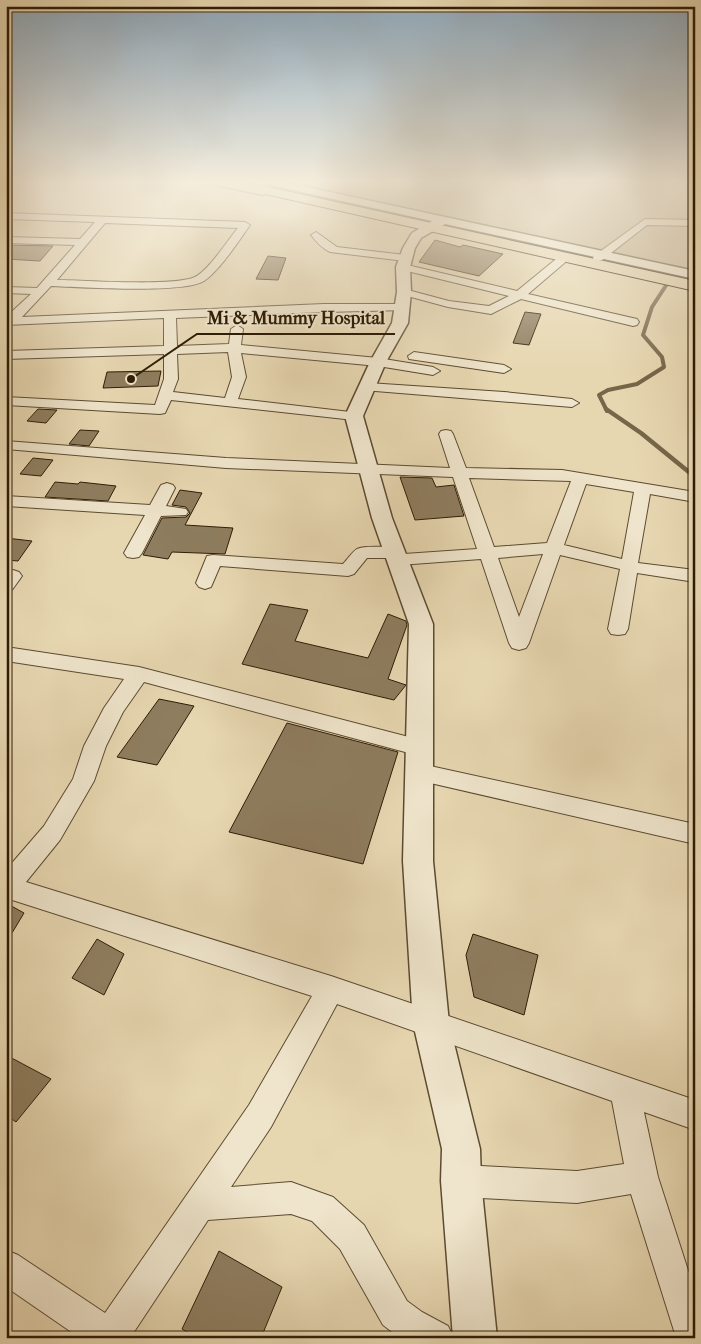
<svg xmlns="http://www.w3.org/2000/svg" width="701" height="1344" font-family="'IM FELL French Canon',serif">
	<rect width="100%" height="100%" fill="#e7d7b1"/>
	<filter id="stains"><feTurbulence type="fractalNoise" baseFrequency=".004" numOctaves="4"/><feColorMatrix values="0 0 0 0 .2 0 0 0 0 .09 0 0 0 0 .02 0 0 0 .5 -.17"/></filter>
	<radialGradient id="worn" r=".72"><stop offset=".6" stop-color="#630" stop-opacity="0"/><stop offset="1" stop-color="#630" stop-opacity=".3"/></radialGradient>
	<path fill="#c8b794" stroke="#7b6a4d" d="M284,183H695V271Z"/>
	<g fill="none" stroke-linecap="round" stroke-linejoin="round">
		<path stroke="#77664a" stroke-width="4" d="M607,411L599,395L608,390L637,384L664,367L662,357L643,335L652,307L667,284"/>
		<path stroke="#77664a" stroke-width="4.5" d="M606,409L641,433L695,477"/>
	</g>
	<path fill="#8e7d5f" stroke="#2e1c06" d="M435,240L460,247L463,245L503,254L479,276L419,262Z
		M6,245L53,246L40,261L6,259Z
		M268,256L286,258L278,280L256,279Z
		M525,312L541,314L529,345L513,343Z
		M161,371L158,386L103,388L107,372Z
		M38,409L57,410L46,423L27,421Z
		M80,430L99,431L89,446L69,444Z
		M33,458L53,460L41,476L20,474Z
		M400,477L432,478L436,487L454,485L464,516L415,520Z
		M55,482L78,484L80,482L116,486L108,501L45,497Z
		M180,490L202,493L185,525L233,528L225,554L172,552L168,559L143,555L162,518L186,517L190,513L186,507L172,505Z
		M6,538L32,541L18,561L6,560Z
		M270,604L308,610L295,641L368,658L388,614L406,621L407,625L388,679L406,685L394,700L242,664Z
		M159,699L194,706L157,765L117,757Z
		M287,723L398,752L363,864L229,832Z
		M6,903L24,913L6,943Z
		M473,934L538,955L524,1015L474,997L466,955Z
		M97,939L124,954L104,995L72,978Z
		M6,1055L51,1079L16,1122L6,1115Z
		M219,1251L282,1287L261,1338H197L182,1329Z"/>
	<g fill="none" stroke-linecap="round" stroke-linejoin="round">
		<g stroke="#5c4b31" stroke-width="2">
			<path id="minor" d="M297,183H309L297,189H291V185Z
				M6,213L245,222L250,225C238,242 220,270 204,281C184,294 79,287 51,286L22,317L324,304H403L409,308L407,310L324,312L176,318L177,346L229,344L231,329L237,325L243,329L241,345L378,358L433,367L440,371L433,375L378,366L241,353L246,377L238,399L359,413L361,416L359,419L354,420L171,400L165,413L160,414L6,405V397L155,405L164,379V354L6,359V351L164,346V318L6,325V317L31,294L6,293V287L37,288L75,245L6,243V237L80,239L95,222L6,219ZM105,223L238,228C227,241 209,270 195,277C173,287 85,280 57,280ZM228,352L232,377L225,398L173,392L178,379L177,354Z
				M645,219L695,220V226L647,225L602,260H594L593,258L594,256Z
				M316,232L337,247L405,255L410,258L405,261L330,252C322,248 317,243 311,235Z
				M565,254L569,255L570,257L569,259L528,294L637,319L639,322L637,325L633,326L521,299L491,314L448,307L400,294L398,292L404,289L449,301L489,306L509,296L399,269L398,267L403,264L517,291L561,255Z
				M414,352L504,365L511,369L504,373L409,359L408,356Z
				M368,383L504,392L572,399L579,403L572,407L363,390L361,387Z
				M446,430L451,431L453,434L466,468L562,470L695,492V502L650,494L638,563L695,570V582L637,573L628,629L625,634L618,635L611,634L608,629L620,569L560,555L529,643L526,648L519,650L512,648L509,643L481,559L399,565L393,564L390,560L391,558H367L354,574L348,576L220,566L211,587L205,589L199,587L196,583L207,556L213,555L343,564C347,560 352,552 357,549C365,545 394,547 402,549L404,554L477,549L453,477L226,468L6,449V441L226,458L450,468L439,434L441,431ZM469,478L571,481L547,543L494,547ZM586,484L634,492L622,559L564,545ZM543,554L519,617L498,558Z
				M167,483L173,485L175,488L166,506L186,509L188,512L186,515L161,516L142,553L139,557L133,558L127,557L124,553L145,515L6,506V496L150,505L161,485Z
				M13,570L19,572L22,576L12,590L6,592V573Z
				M6,647L139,667L428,742L431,748L428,754L420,756L144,682L123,712L106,746L94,781L60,840L26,882L331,976L695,1100V1130L644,1112L658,1177L695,1292V1338H683L675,1334L631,1194L577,1203L461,1197L450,1192L445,1181L450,1170L461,1165L577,1171L624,1164L612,1101L337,1004L271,1127L231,1187L291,1182L333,1197L364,1225L407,1301L422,1312L448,1326L454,1338H400L383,1325L340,1249L312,1221L291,1214L208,1220L130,1338H80L6,1287V1250L18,1255L105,1313L249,1105L312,996L6,898V870L44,826L73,779L84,746L104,708L124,679L6,661Z
				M421,764L695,824V844L413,779L410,773L413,767Z"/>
		</g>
		<g stroke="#5c4b31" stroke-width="3">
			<path id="tertiary" d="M215,183H236L267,190L269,192L263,195L217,185Z
				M269,183H288L695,271V279L445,224L421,238L415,248L410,267L411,292L408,323L386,362L363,416L392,518L433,624V861L449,1023L480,1149L481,1181L497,1338H453L441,1181L442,1149L413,1023L403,861L409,624L372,518L345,416L370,362L392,323L397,292L396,267L403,248L412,233L432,221L274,186Z"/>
		</g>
		<g stroke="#2e1c06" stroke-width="2">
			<path id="trunk" d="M228,183H249L695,281V291L234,187Z"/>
		</g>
		<use href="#minor" fill="#efe5cc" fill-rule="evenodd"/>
		<use href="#tertiary" fill="#efe5cc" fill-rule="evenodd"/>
		<use href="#trunk" fill="#e7d7b1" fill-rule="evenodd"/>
	</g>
	<linearGradient id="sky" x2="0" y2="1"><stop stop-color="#8ea8bb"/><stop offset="0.49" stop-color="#f4eddc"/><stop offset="1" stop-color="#f4eddc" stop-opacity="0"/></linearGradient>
	<rect width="701" height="371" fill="url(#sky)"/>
	<path fill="none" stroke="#2e1c06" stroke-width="2" d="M131 379L197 334H395"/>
	<circle fill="#2e1c06" stroke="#efe5cc" stroke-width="2" cx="131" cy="379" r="5"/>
	<g font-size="18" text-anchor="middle" font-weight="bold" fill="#2e1c06" stroke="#efe5cc" stroke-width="4" stroke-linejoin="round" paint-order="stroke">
		<text x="296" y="324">Mi &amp; Mummy Hospital</text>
	</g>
	<rect width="701" height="1344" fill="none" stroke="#e7d7b1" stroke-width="25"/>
	<rect x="8" y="8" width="686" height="1329" fill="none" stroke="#2e1c06" stroke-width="2.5"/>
	<rect x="12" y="12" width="676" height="1319" fill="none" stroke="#2e1c06"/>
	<rect width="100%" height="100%" filter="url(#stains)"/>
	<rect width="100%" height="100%" fill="url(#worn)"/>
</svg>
